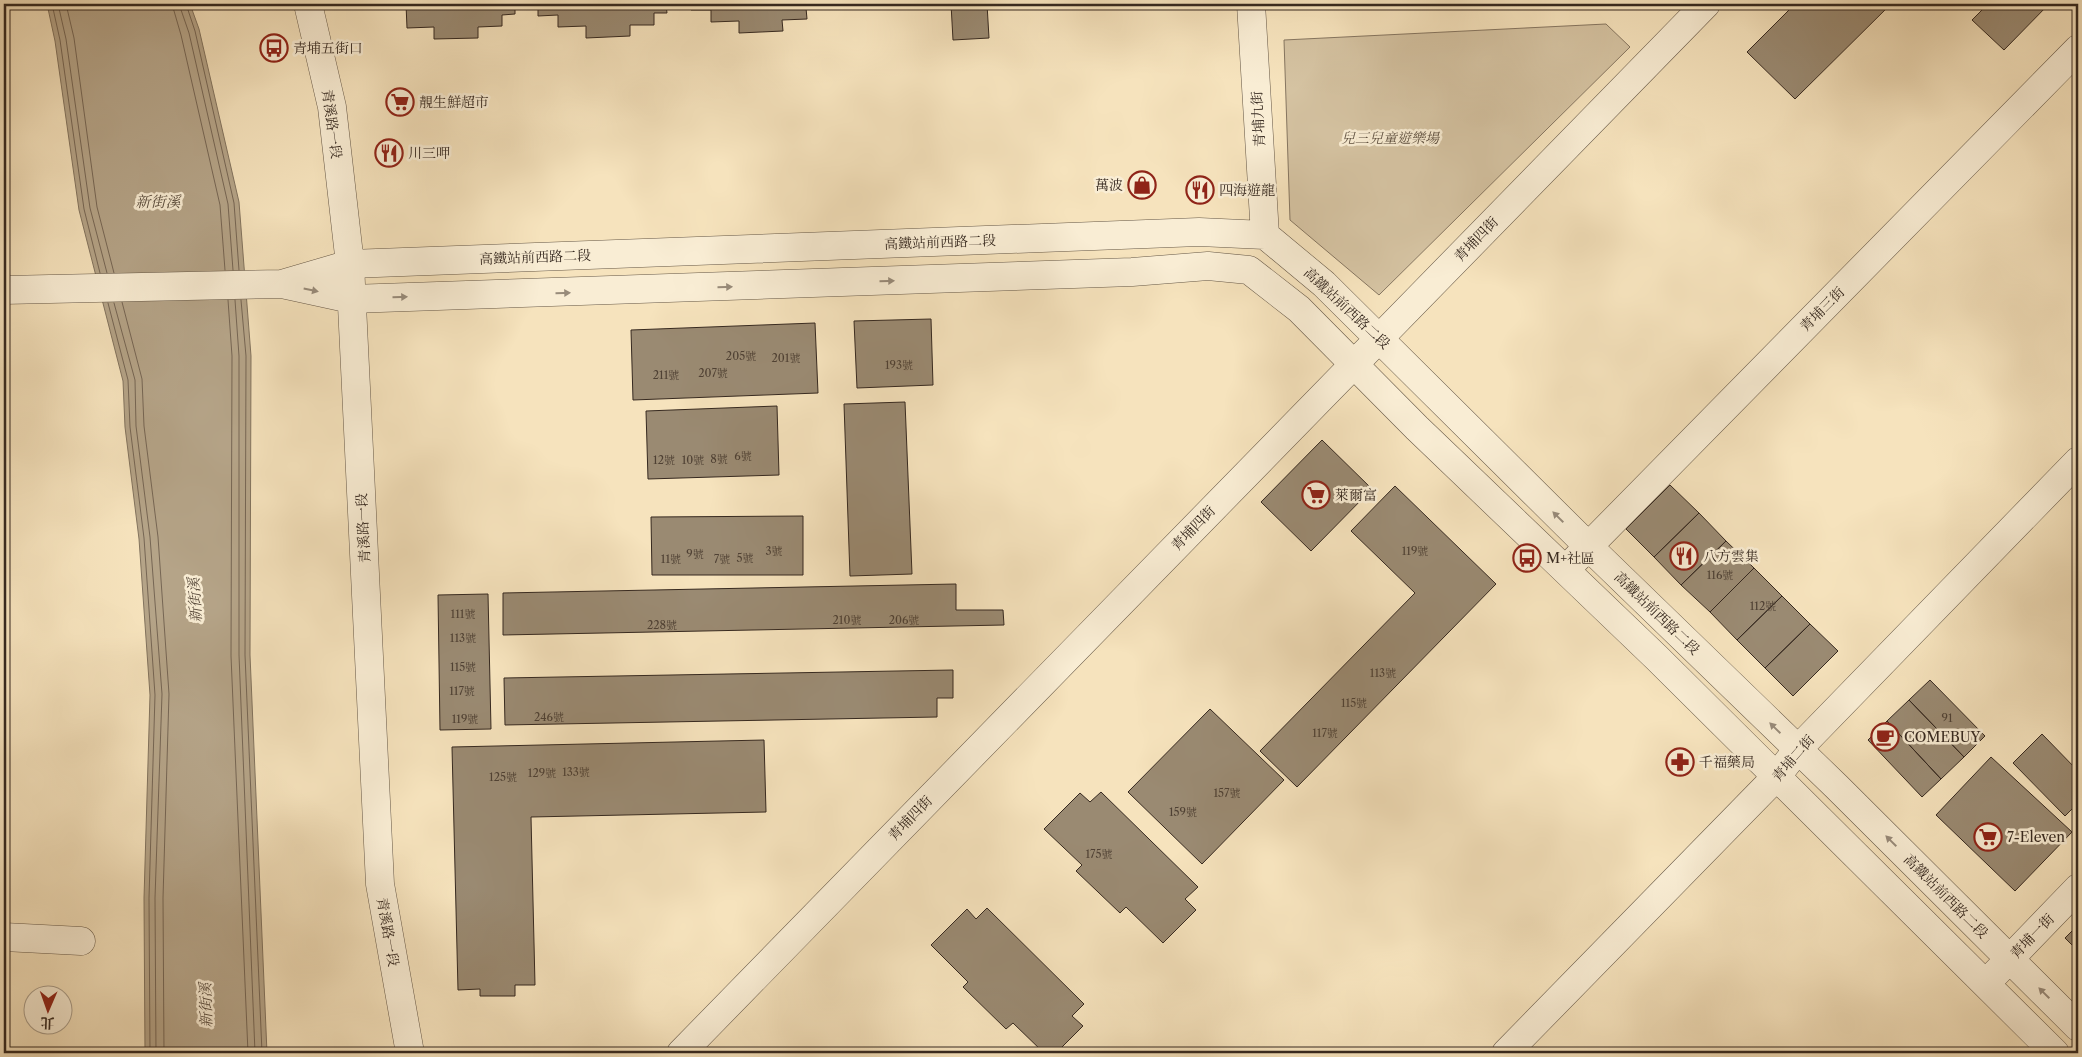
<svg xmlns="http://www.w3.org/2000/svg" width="2082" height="1057" font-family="'Libre Caslon Text','Noto Serif TC',serif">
	<rect width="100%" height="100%" fill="#f6e3bd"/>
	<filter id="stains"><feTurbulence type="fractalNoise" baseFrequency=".004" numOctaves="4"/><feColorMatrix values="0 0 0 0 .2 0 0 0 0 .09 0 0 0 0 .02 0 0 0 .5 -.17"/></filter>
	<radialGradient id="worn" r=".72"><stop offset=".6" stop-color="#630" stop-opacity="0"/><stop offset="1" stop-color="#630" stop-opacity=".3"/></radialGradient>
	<path fill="#d5c3a2" stroke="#867661" d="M1606,24L1630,47L1379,295L1290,220L1284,40Z"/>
	<path fill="#b5a488" stroke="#82735e" d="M47,4H190L199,29L239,202L251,356L250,655L267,1053H145L144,898L150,695L139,539L125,427L123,381L79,210L55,41Z"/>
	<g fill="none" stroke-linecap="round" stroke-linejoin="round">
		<path stroke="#766654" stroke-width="1" d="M52,4L60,40L84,209L100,273
			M58,4L66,39L90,208L107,273
			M66,4L74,38L97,207L114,273
			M172,4L181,35L220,205L225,270
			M179,4L189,33L228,204L233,270
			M186,4L195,31L234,203L239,270
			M228,300L232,356L231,656L248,1053
			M235,300L239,356V655L255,1053
			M241,300L246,356L245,655L262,1053
			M122,302L142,379L144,426L158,537L169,694L163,898L164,1053
			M108,303L128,380L130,427L144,538L155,695L149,898L150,1053
			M114,303L135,380L136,426L150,537L162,694L155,898L156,1053"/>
	</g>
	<path fill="#9a8a72" stroke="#362920" d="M406,4H515V14L502,15V26L478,27V38L434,39V27L407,28Z
		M538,4H666L667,13H654V25H630V36L586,38V26L558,27V15L538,16Z
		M691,4H819L820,8H806L807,19L782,20L783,31L739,33V21L711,22V10H691Z
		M951,4H987L989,38L953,40Z
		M1795,4H1891L1795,99L1747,52Z
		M1988,4H2049L2004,50L1972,20Z
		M931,319L933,385L857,388L854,321Z
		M815,323L818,393L633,400L631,330Z
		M905,402L912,574L850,576L844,404Z
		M777,406L779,475L648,479L646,411Z
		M1322,440L1372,489L1311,551L1261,502Z
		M1670,485L1699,513L1654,557L1626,529Z
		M1395,486L1496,584L1297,787L1260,751L1415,593L1351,531Z
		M1699,513L1726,541L1681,585L1654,557Z
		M803,516V575H652L651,517Z
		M1726,541L1754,568L1710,612L1681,585Z
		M1754,568L1782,596L1737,640L1710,612Z
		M956,584V610H1003L1004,625L503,635V593Z
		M488,594L491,729L440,730L438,595Z
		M1782,596L1810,624L1765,668L1737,640Z
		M1810,624L1838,651L1793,696L1765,668Z
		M953,670V698H937V717L505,725L504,678Z
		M1930,680L1985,736L1964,757L1909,700Z
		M1909,700L1964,757L1941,779L1887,721Z
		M1210,709L1284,780L1202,864L1128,792Z
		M1887,721L1941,779L1922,797L1868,740Z
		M2042,734L2078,771V803L2065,816L2013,763Z
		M764,740L766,812L531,817L535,985H515V996H480V989L458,990L452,747Z
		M1991,757L2072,832L2015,891L1936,815Z
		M1101,792L1198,887L1185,899L1196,910L1163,943L1126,907L1120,913L1076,871L1082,865L1044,829L1080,793L1090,802Z
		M987,908L1084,1004L1072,1016L1083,1026L1056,1053H1044L1013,1023L1006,1029L963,987L968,982L931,945L967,909L976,919Z
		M2078,925V951L2065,938Z"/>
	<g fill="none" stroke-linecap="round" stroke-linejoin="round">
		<g stroke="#665847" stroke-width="29">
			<path id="minor" d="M308,4L332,107L350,264L380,884L410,1053
				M1251,4L1265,235
				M4,290L282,284
				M1575,560L2078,49
				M4,937L81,941
				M1996,973L2078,888
				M681,1053L1706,4
				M1506,1053L1776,777L1798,749L2078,461
				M2055,1053L1657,658L1417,428L1299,309L1249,270L1208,266L1132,272L351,299L282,284L350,264L1199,232L1265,235L1324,284L1588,546L1837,787L2078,1027"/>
		</g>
		<use href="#minor" stroke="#f9edd4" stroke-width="28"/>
	</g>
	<defs><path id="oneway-solid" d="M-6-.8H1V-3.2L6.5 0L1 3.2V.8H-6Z" transform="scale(1.25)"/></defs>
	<g fill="#988b7a">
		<use href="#oneway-solid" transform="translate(887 281) rotate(-2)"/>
		<use href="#oneway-solid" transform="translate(725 287) rotate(-2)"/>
		<use href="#oneway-solid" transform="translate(311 290) rotate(12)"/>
		<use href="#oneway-solid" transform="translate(563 293) rotate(-2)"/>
		<use href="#oneway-solid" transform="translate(400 297) rotate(-2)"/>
		<use href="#oneway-solid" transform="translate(1558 517) rotate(-135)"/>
		<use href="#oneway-solid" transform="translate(1775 728) rotate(-136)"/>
		<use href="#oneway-solid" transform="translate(1891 841) rotate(-135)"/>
		<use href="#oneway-solid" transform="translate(2044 993) rotate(-135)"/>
	</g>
	<defs>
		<g id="bus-ring" transform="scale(1.4375)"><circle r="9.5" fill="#f9edd4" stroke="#8f2418" stroke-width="1.5"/><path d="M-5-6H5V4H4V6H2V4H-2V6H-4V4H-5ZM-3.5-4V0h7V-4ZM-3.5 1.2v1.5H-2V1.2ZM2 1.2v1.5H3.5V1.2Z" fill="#8f2418"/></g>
		<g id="supermarket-ring" transform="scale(1.4375)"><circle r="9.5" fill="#f9edd4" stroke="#8f2418" stroke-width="1.5"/><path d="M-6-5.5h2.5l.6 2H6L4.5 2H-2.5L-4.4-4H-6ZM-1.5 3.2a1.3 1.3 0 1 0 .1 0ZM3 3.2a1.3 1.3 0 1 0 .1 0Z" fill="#8f2418"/></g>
		<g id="restaurant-ring" transform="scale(1.4375)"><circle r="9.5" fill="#f9edd4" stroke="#8f2418" stroke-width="1.5"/><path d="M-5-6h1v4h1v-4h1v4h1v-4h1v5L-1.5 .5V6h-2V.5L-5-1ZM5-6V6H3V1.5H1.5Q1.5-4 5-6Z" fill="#8f2418"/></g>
		<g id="shop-ring" transform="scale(1.4375)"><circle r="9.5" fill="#f9edd4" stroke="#8f2418" stroke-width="1.5"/><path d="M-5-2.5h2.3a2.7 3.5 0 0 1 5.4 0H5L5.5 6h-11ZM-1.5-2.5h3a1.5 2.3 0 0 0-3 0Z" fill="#8f2418"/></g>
		<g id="cafe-ring" transform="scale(1.4375)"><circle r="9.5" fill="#f9edd4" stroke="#8f2418" stroke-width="1.5"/><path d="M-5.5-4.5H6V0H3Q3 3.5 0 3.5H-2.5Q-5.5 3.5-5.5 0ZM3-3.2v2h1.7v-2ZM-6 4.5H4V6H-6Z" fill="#8f2418"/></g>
		<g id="pharmacy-ring" transform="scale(1.4375)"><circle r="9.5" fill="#f9edd4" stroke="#8f2418" stroke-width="1.5"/><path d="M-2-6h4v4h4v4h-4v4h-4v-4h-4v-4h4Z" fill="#8f2418"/></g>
	</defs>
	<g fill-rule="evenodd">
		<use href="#bus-ring" x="274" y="48"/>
		<use href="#supermarket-ring" x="400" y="102"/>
		<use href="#restaurant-ring" x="389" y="153"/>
		<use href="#shop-ring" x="1142" y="185"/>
		<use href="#restaurant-ring" x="1200" y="190"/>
		<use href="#supermarket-ring" x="1316" y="495"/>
		<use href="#restaurant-ring" x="1684" y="556"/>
		<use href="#bus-ring" x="1527" y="558"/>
		<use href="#cafe-ring" x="1885" y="737"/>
		<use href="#pharmacy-ring" x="1680" y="762"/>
		<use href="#supermarket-ring" x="1988" y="837"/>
	</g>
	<g text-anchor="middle" stroke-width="5" stroke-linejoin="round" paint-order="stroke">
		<g font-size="11" fill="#4f4134">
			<text x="741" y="360">205號</text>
			<text x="786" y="362">201號</text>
			<text x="899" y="369">193號</text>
			<text x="713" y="377">207號</text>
			<text x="666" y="379">211號</text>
			<text x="743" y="460">6號</text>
			<text x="719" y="463">8號</text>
			<text x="664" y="464">12號</text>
			<text x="693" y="464">10號</text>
			<text x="774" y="555">3號</text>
			<text x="1415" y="555">119號</text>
			<text x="695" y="558">9號</text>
			<text x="745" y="562">5號</text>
			<text x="671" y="563">11號</text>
			<text x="722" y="563">7號</text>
			<text x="1720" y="579">116號</text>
			<text x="1763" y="610">112號</text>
			<text x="463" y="618">111號</text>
			<text x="847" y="624">210號</text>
			<text x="904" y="624">206號</text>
			<text x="662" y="629">228號</text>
			<text x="463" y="642">113號</text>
			<text x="463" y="671">115號</text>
			<text x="1383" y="677">113號</text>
			<text x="462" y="695">117號</text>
			<text x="1354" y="707">115號</text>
			<text x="549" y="721">246號</text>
			<text x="1947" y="722">91</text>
			<text x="465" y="723">119號</text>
			<text x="1325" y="737">117號</text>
			<text x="576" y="776">133號</text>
			<text x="542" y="777">129號</text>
			<text x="503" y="781">125號</text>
			<text x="1227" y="797">157號</text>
			<text x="1183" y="816">159號</text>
			<text x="1099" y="858">175號</text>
		</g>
		<g font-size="14" fill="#362920" stroke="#f9edd4" text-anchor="start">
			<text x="293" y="53">青埔五街口</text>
			<text x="419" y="107">靚生鮮超市</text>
			<text x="408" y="158">川三呷</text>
			<text x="1123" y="190" text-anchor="end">萬波</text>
			<text x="1219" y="195">四海遊龍</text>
			<text x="1335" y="500">萊爾富</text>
			<text x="1703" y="561">八方雲集</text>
			<text x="1546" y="563">M+社區</text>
			<text x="1904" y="742">COMEBUY</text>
			<text x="1699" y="767">千福藥局</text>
			<text x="2007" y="842">7-Eleven</text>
		</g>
		<g font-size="14" fill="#362920" stroke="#f9edd4">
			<text transform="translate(1258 119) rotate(-93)" y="5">青埔九街</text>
			<text transform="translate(332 124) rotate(82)" y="5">青溪路一段</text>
			<text transform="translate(1476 239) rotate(-46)" y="5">青埔四街</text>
			<text transform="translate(940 242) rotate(-2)" y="5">高鐵站前西路二段</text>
			<text transform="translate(535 257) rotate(-2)" y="5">高鐵站前西路二段</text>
			<text transform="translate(1347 308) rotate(43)" y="5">高鐵站前西路二段</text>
			<text transform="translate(1822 309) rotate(-45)" y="5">青埔三街</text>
			<text transform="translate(363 528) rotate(-93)" y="5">青溪路一段</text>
			<text transform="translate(1193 528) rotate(-46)" y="5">青埔四街</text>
			<text transform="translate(1657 613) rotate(44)" y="5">高鐵站前西路二段</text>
			<text transform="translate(1793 758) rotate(-49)" y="5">青埔二街</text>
			<text transform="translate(910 818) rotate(-46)" y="5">青埔四街</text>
			<text transform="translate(1946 896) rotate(45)" y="5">高鐵站前西路二段</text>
			<text transform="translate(388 932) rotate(80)" y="5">青溪路一段</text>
			<text transform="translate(2032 936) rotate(-46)" y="5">青埔一街</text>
		</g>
		<g font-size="14" font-style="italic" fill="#5e5040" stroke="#f9edd4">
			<text x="1390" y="143">兒三兒童遊樂場</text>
		</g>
		<g font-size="15" font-style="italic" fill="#5c4e3f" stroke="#f9edd4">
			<text x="158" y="207">新街溪</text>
			<text transform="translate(195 600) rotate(-93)" y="5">新街溪</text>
			<text transform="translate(206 1005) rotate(-91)" y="5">新街溪</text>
		</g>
	</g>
	<rect width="2082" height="1057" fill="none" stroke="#f6e3bd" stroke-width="20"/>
	<rect x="5" y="5" width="2072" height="1047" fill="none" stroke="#362920" stroke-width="2.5"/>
	<rect x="10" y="10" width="2062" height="1037" fill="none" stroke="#362920"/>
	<g transform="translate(48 1010) rotate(182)"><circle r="24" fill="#f9edd4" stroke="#ab9f8c"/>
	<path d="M0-4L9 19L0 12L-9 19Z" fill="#8f2418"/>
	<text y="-8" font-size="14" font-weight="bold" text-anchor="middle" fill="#362920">北</text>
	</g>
	<rect width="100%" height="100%" filter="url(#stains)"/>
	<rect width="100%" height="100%" fill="url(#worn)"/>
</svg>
